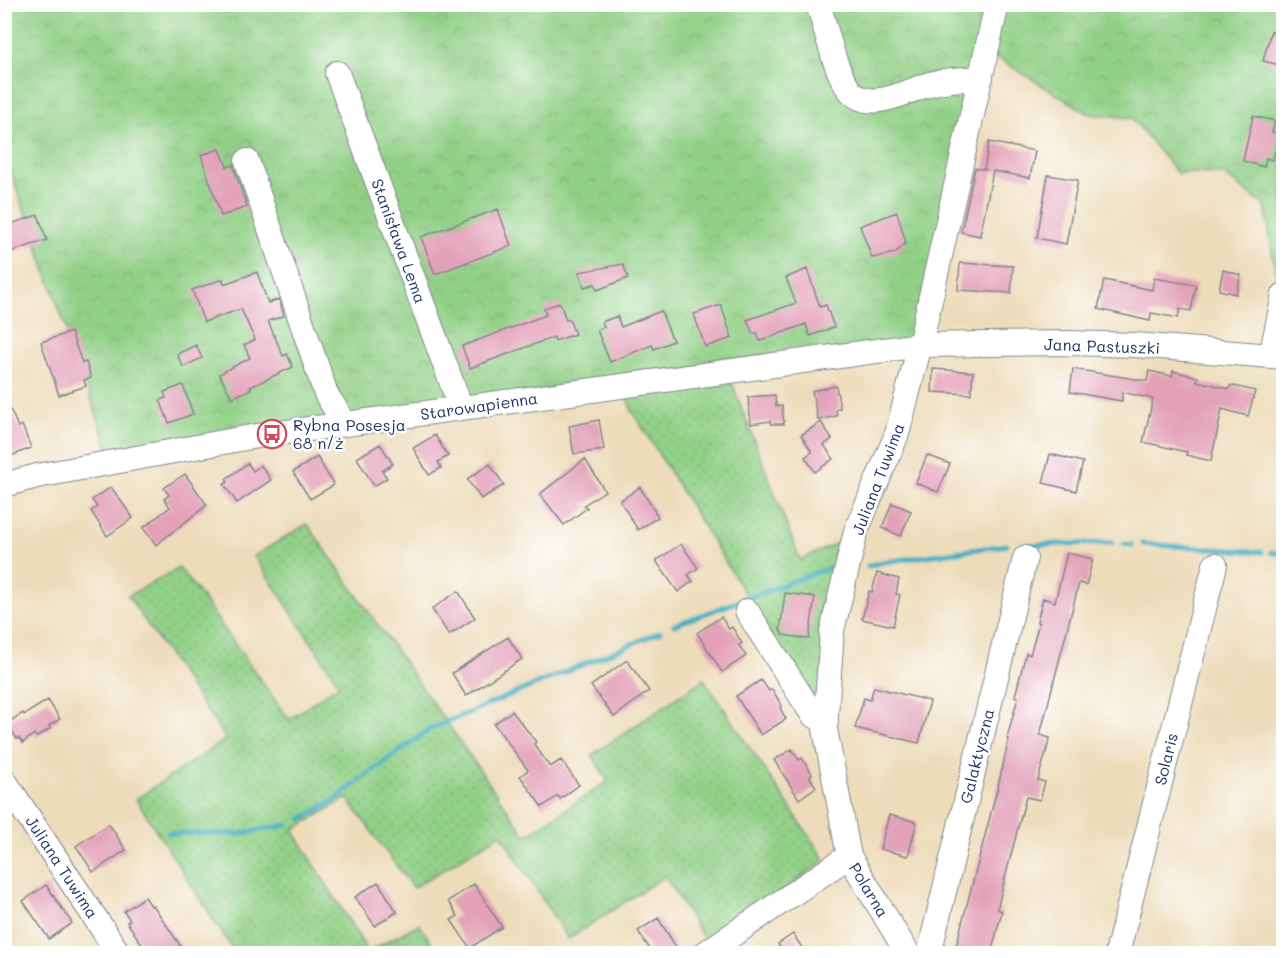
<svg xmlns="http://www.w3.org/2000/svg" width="1288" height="958" font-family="Mali,sans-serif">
	<defs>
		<pattern id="grass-dots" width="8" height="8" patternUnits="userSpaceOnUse" patternTransform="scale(1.5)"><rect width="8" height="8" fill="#92d087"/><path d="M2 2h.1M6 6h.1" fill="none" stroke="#7db377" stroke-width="1.8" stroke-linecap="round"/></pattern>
		<pattern id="park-crowns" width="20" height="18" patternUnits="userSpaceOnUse" patternTransform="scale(1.5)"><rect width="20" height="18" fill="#92d087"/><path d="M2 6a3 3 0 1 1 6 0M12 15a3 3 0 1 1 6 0" fill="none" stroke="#7db377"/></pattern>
	</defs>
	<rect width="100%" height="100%" fill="#fff"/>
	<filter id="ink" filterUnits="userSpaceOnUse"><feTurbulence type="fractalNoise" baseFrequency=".0167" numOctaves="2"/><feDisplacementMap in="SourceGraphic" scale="12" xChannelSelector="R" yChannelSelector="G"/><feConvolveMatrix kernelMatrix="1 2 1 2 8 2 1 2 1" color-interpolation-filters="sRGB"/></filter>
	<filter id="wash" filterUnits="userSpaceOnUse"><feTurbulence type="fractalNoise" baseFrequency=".008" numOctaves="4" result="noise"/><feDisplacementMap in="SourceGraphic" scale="24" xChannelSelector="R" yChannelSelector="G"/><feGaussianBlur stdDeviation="1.35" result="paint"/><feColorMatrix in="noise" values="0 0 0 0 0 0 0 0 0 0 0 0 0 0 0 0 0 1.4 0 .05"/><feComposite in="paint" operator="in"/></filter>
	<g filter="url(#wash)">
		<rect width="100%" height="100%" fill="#eddcb9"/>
		<path fill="url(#grass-dots)" stroke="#568072" stroke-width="1.5" d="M732,383L800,560L842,541L818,712L631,409L627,398Z
			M307,524L526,836L608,781L592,755L704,679L825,860L708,946L665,876L568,939L501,834L413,888L347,798L293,830L368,952L419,924L438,953H235L136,799L226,739L128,596L179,568L198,592L289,720L339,684L254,556Z"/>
		<path fill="url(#park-crowns)" stroke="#568072" stroke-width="1.5" d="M4,5H1283V320L1265,206L1223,174L1177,173L1132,118L1089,114L991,54L925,345L110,453L5,155Z"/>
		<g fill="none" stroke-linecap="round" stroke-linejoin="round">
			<path stroke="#42aec1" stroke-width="5" d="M1124,544L1132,545
				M1143,544L1262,552
				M1022,545L1112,543
				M1271,552L1283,554
				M868,566L883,562L1007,545
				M674,625L829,568
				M302,819L336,799L372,771L430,729L660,632
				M168,833L239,834L287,825"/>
		</g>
		<g id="blocks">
			<path fill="#e3a1b8" d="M1271,31L1284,34V66L1263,61Z
				M1253,116L1275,121L1272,132L1280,134L1273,160L1266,158L1264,167L1243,161Z
				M989,142L1035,151L1030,178L993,171L980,236L961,232L975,168L987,170L984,169Z
				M220,149L227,167L233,165L247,207L221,216L201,155Z
				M1048,175L1078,180L1066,244L1037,238Z
				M498,209L511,246L435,274L421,237Z
				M897,212L906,243L895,253L872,258L860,226Z
				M38,215L47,240L7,253L4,245V226Z
				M960,263L1013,266L1011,293L958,290Z
				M623,264L628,278L597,290L595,284L584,287L579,272Z
				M807,269L820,307L826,305L834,327L810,336L806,324L760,341L757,333L753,334L747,320L796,303L786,278Z
				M1223,270L1241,275L1236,294L1219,290Z
				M257,272L268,303L279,299L284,316L268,321L283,356L287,354L293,367L250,387L251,389L232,398L219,374L250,358L244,345L255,340L241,309L204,322L192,290L223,279L224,284Z
				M1154,278L1196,285L1191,311L1180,309L1178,318L1151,313L1150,321L1098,309L1104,280L1152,290Z
				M560,303L566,320L569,319L575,334L555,341L554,337L470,368L462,346L546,315L544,308Z
				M721,305L732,338L705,347L694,314Z
				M661,311L673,341L654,349L652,345L610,362L597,330L604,327L602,322L617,316L621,327Z
				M71,332L82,363L86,362L91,378L84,380L86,386L59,395L41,342Z
				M196,345L202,358L183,367L177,354Z
				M933,369L973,372L971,394L932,392Z
				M1073,369L1147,381L1149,371L1172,376L1173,371L1198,377L1197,381L1229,389L1231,385L1255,391L1248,416L1222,409L1211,461L1186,455L1187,452L1143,442L1153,399L1122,392V401L1070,392Z
				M183,385L193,414L169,423L160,400L166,398L164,392Z
				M836,386L840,408L836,409L837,416L818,420L812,391Z
				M4,395L18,427L22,425L31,448L8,457L4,449Z
				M775,395L776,406H782L784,424H771L770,421L751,424L748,397Z
				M599,420L604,450L574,454L569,426Z
				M821,422L832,439L824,445L833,459L815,472L805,457L812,452L801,435Z
				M435,435L448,456L438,462L441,468L429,475L413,448Z
				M380,444L393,464L382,471L387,478L374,486L357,458Z
				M1050,454L1083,462L1076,491L1043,483Z
				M927,455L950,464L938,492L916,483Z
				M317,457L334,485L310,499L293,472Z
				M585,459L605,491L584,505L587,508L564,525L540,494Z
				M248,463L253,471L261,465L271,480L237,503L224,484L228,482L226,479Z
				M490,464L504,485L481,499L467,479Z
				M185,474L207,505L156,545L143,528L170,507L164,499L169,495L164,488Z
				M111,487L133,518L107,536L91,511L97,507L92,500Z
				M640,487L658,517L638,530L620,501Z
				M892,503L911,511L901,536L882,528Z
				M681,544L698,568L688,575L693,581L678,592L656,561Z
				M1067,553L1093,559L1086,585L1079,583L1040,735L1050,738L1038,780L1045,782L1040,800L1026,797L997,909L1002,911L991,954H954L999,782L1009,739L1007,738L1018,697L1015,696L1026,653L1030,655L1039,623L1037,622L1043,598L1055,602Z
				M877,573L899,579L896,594L900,595L893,626L862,619L869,591L872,592Z
				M458,591L475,618L449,635L432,609Z
				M785,593L815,597L809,639L783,635L780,630Z
				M721,617L729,629L732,627L742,643L739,645L746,656L722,672L697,633Z
				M508,637L522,659L466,696L452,673Z
				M627,660L649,691L614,717L591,686Z
				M761,680L769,691L772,689L782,706L780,708L786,719L761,735L736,696Z
				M874,687L930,701L919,743L855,728L864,698L870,700Z
				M48,700L60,719L49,726L51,728L37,737L34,734L23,743L19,738L17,739L7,723L23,713L24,715Z
				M512,711L536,742L534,744L550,767L561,760L579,785L560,799L558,796L542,807L520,776L528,770L494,724Z
				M792,749L799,760L802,758L812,774L810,777L816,787L799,799L774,760Z
				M889,815L917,822L908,856L880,849Z
				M109,824L126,850L93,872L76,846Z
				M378,882L397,912L375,926L355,897Z
				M474,884L502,927L470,948L451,920L458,916L448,901Z
				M46,885L72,923L49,939L23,901Z
				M145,897L151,906L153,905L186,954H148L127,922L130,920L124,911Z
				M658,918L676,947L666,954H653L638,931Z
				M793,934L806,954H784L778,944Z"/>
		</g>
	</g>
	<g filter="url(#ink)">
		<use href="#blocks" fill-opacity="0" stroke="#84868c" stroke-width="1.5"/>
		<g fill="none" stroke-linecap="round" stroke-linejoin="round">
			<g stroke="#84868c" stroke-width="26">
				<path id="minor" d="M818,4C827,30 833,66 848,88C867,115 906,91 930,84C946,79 964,79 981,78
					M337,73L461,408
					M247,161L326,394L345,424
					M1271,356L1284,295
					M4,485L37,476L251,437L920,345L1069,343L1135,345L1284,357
					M747,611L813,715L826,721
					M4,780L119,954
					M704,954L849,856
					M908,954L849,856L825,729L832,631L856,531L897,434L920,345L997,4
					M929,954L1025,558
					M1117,954L1215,565"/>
			</g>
			<use href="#minor" stroke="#fff" stroke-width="24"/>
		</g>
	</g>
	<defs>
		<g id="bus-ring" transform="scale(1.5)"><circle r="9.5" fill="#fff" stroke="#d1495b" stroke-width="1.5"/><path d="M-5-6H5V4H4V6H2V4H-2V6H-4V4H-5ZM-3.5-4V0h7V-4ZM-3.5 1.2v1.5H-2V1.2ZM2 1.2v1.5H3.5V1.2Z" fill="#d1495b"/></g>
	</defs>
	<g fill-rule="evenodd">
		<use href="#bus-ring" x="272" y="434"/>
	</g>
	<g text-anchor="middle" stroke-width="5" stroke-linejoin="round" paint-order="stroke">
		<g font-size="16" fill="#1b2f5e" stroke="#fff">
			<text transform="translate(399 241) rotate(70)" y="6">Stanisława Lema</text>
			<text transform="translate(1102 346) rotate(2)" y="6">Jana Pastuszki</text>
			<text transform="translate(479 406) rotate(-8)" y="6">Starowapienna</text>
			<text transform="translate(878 479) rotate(-69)" y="6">Juliana Tuwima</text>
			<text transform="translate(977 756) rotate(-76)" y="6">Galaktyczna</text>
			<text transform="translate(1166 759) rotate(-76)" y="6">Solaris</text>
			<text transform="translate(62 867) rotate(57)" y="6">Juliana Tuwima</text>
			<text transform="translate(869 890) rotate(59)" y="6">Polarna</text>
		</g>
		<g font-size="16" fill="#1b2f5e" stroke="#fff" text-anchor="start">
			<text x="293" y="431">Rybna Posesja<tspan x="293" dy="18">68 n/ż</tspan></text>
		</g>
	</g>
	<rect width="1288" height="958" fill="none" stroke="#fff" stroke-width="24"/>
</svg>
